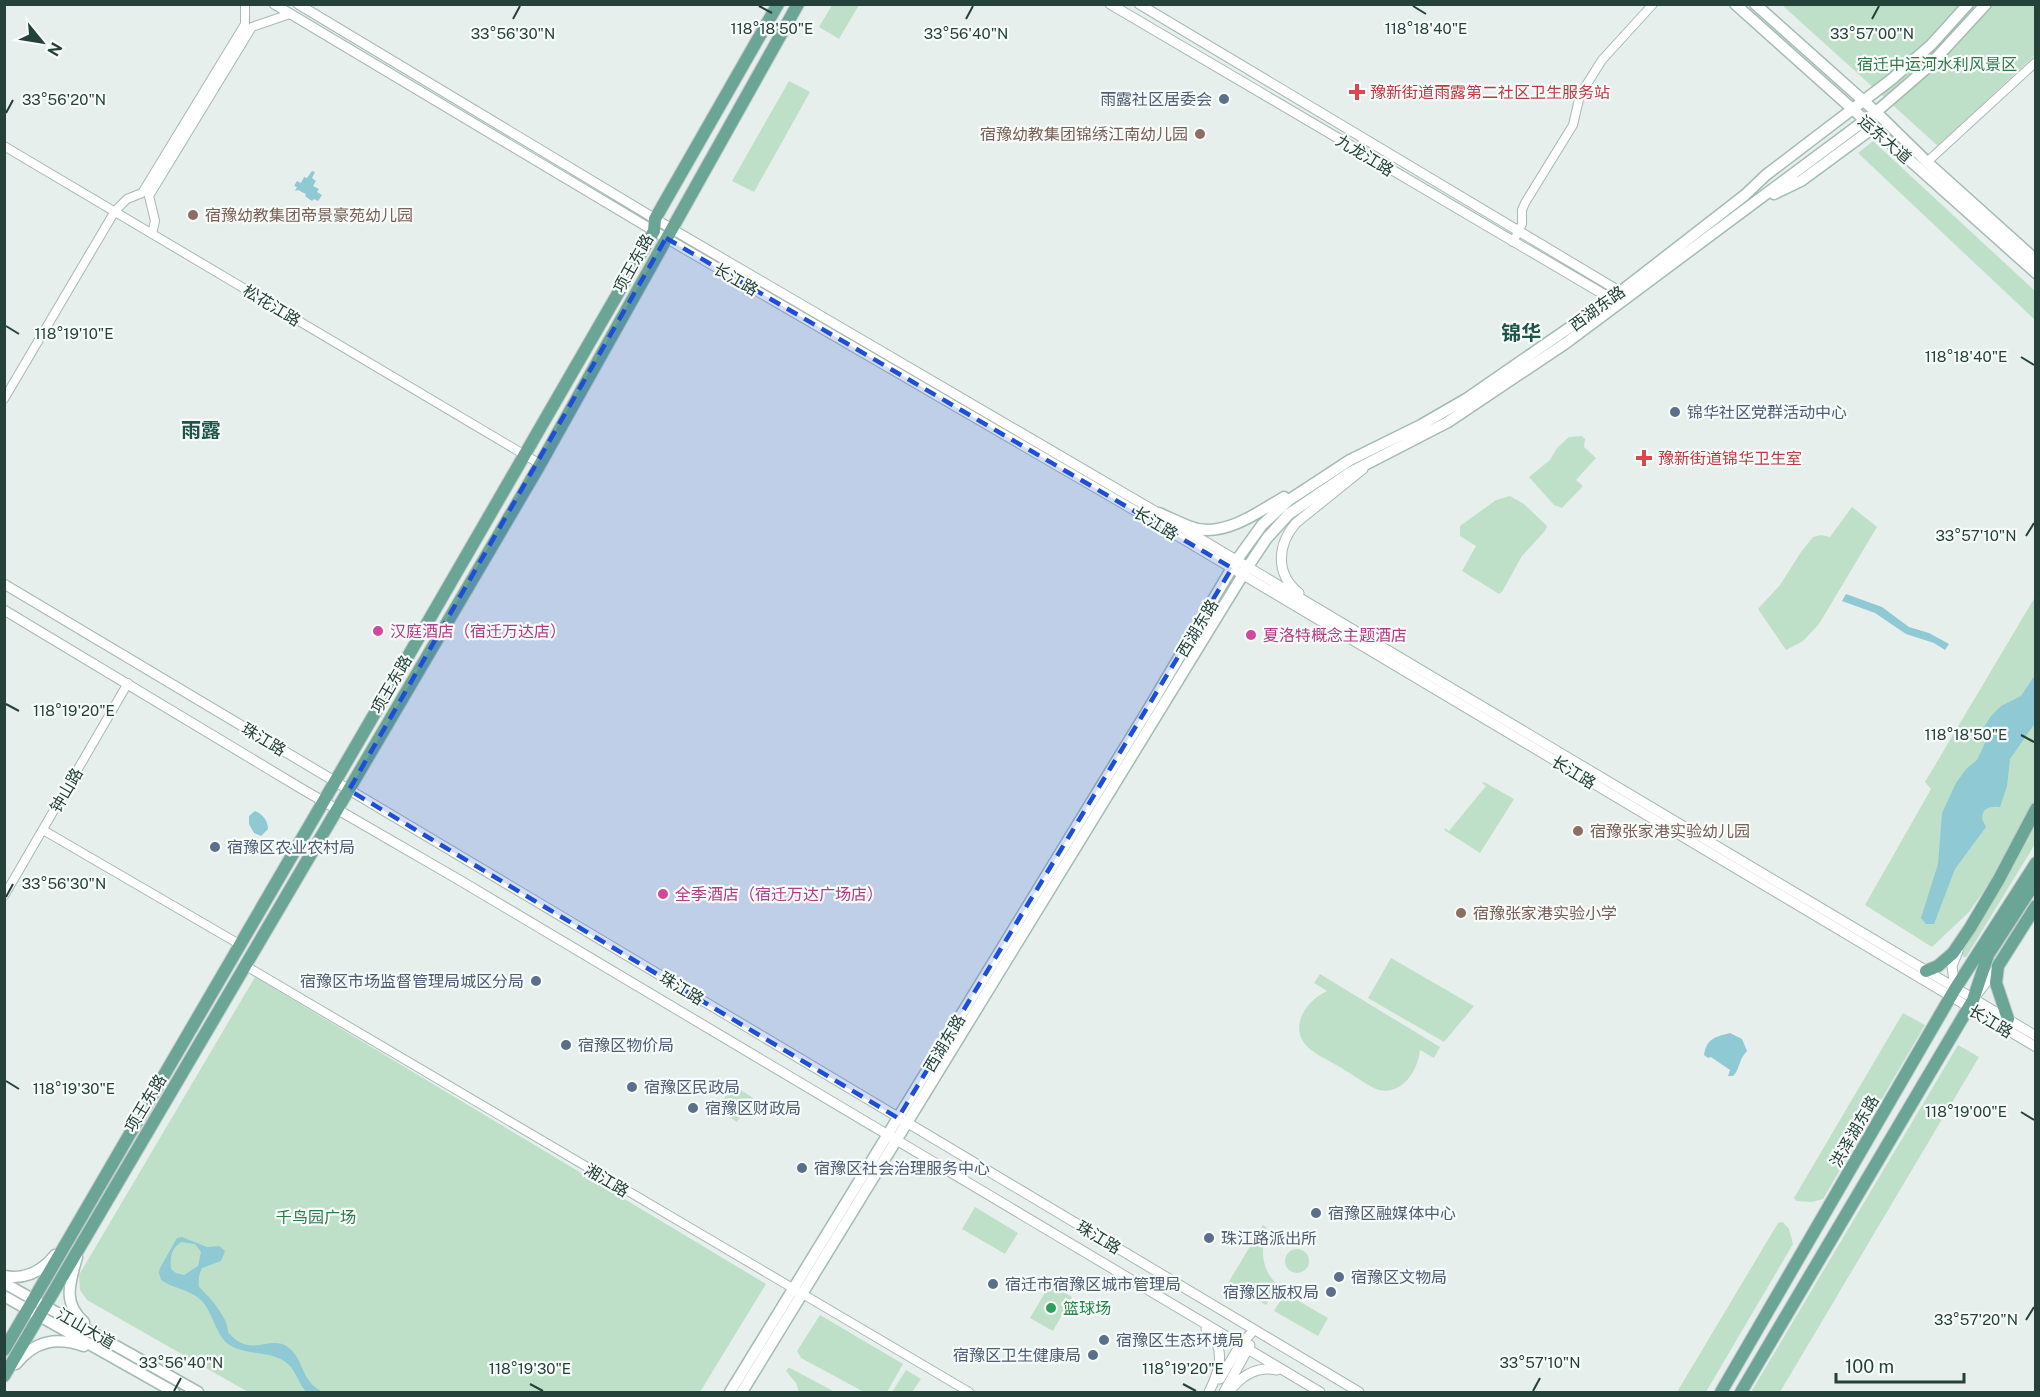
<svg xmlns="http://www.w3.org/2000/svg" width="2040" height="1397" font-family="'Public Sans','Noto Sans SC',sans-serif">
	<rect width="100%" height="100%" fill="#e6efeb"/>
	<path fill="#bfe0c8" d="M832,5H859L839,39L819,27Z
		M1782,5H2035V55L1938,146Z
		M789,81L810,92L754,192L732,181Z
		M1873,141L2035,291V320L1858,153Z
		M1582,436L1585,439L1584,447L1596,458L1576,480L1583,486L1562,508L1554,505L1529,477L1550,460L1557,448L1569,437Z
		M1510,496L1524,504L1547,526L1545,531L1522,556L1502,592L1499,594L1462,571L1476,546L1460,536V526L1496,500Z
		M1852,507L1877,527L1819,624L1803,641L1786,650L1758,609L1780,585L1801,552L1813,537L1821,535L1830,537Z
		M2035,597L2036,803L1997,872L1969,912L1932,947L1865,905L1931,789L1925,782Z
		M1484,782L1514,799L1480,853L1444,830L1445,828L1449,831L1486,786L1482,783Z
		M2035,819V844L1966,957H1963L1961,952Z
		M1391,958L1474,1006L1444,1042L1368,998Z
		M1320,974L1440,1047L1434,1058L1420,1050C1418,1070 1403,1095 1379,1090C1369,1087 1352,1074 1343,1069C1332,1062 1320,1057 1311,1050C1286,1030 1305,1001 1327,991L1314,983Z
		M255,977L766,1284L700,1392H248L87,1300L80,1290L79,1275Z
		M1903,1013L1925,1025L1823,1199L1812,1202L1796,1201L1794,1198Z
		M1958,1045L1979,1057L1780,1392H1751Z
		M733,1085L753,1098L737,1122L717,1109Z
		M975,1207L1018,1233L1005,1254L962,1229Z
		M1783,1222L1789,1229L1793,1244L1706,1392H1677L1778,1223Z
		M1263,1225L1266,1227C1261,1249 1260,1269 1278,1285L1266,1305L1228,1283Z
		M1285 1261a12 12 0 1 1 24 0a12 12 0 1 1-24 0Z
		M1050,1284L1072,1297L1053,1331L1030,1318Z
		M1285,1293L1328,1318L1318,1336L1274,1311Z
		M820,1315L903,1364L887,1392H864L801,1358L797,1351Z
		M788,1368H790L835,1392H799L796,1383L786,1371Z
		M906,1370L921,1379L912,1392H892Z"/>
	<path fill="#8ec9d4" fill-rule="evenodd" d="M312,171L315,172L312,178L316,181L313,186L319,189L317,192L322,195L318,201L314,199L312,201L305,196L306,194L298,190L295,191L297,187L294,186L297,181L301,183L304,177L307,178Z
		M1846,594L1882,607L1909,627L1929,633L1949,644L1945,650L1934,643L1906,634L1875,613L1842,601Z
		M2035,675V723L2010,759L2007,786L2000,807C1990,806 1982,808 1982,819L1986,827L1955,869L1934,924H1926L1921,918L1938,864L1942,813L1956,783L1966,769L1977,760L1986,741L1985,736L1982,734L1978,737L1991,716L2001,706L2021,696Z
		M255,811C263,814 268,821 268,829L261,836L254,833L249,824V816Z
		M1730,1033L1742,1039L1747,1051C1738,1060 1740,1070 1733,1076H1728L1730,1070L1711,1057L1708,1058L1704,1055C1707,1038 1715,1037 1730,1033Z
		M182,1237L207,1247L219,1246L225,1251L221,1261L202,1268C199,1275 198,1279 199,1287C209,1296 229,1319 228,1332C251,1360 271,1333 289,1348C305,1361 300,1381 323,1392H306C299,1384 296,1372 289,1365C272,1349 247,1357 228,1344C217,1336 212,1312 202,1301C190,1289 174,1289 161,1280L159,1273L160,1268L177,1238ZM181,1242L195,1244L201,1252L198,1266L184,1275L176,1273L171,1269C170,1257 171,1249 181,1242Z"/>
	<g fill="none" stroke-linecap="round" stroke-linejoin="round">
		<g stroke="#a8b8b2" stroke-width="10">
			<path id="minor" d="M4,146L540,464
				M1927,162L2036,62
				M152,234L155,221L149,196L252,27L290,14
				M1513,242L1522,224V210L1525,203L1573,125L1580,95L1602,60L1653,4
				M4,399L115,211L127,199L142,193L245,24V4
				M43,830L239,944
				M4,896L128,683
				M246,966L969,1392"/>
		</g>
		<g stroke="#a8b8b2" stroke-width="11">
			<path id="tertiary" d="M274,4L654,231L1146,517L2036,1047
				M298,4L672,229L1165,517
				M1110,4L1615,301
				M1139,4L1624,294
				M1179,526L2036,1036
				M4,584L1359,1392
				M1299,593C1275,574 1277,545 1296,523L1363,469
				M4,610L302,789L461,881L1320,1392
				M1955,989L1952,966L1958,951
				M1978,993L1997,968
				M1206,1329C1227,1348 1220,1370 1209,1392
				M1220,1379L1240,1345L1254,1330
				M1230,1391C1242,1375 1257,1366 1277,1370
				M1224,1392L1250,1345"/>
		</g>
		<g stroke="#a4bbb3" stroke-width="13">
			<path id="secondary" d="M1735,4L2036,273
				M1755,4L1876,112L1927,162L2036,260
				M1774,194L1801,181L1873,128
				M1159,513C1171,518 1185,526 1198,529C1228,535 1260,511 1284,497
				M77,1257C70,1282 62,1303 84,1322
				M4,1276C25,1280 42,1271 55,1255
				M4,1283L198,1392
				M4,1296L174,1392
				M16,1364C35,1340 57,1337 84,1346
				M730,1392L1149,708L1236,561L1262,525L1289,500L1350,460L1421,425L1466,399L1611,299L1745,195L1766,175L1892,79L1931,45L1968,4
				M742,1392L1247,568L1267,538L1289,514L1351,472L1448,422L1566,343L1876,112L1928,67L1986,4"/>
		</g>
		<g stroke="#c2cac8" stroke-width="14">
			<path id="primary" d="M1926,971L1938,966L1953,953L1970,928L1999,879L2036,809
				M2008,1019L1996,983L1998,966L2036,906
				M4,1350C221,977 439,605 654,231L655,219L778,4
				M4,1376L538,468L798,4
				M1721,1392L1955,989L2036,863
				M1741,1392L1973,1000L1988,955L2036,881"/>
		</g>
		<use href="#minor" stroke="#fff" stroke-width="8"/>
		<use href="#tertiary" stroke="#fff" stroke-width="9"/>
		<use href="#secondary" stroke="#fff" stroke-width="10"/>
		<use href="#primary" stroke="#6aa596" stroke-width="12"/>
	</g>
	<path fill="#1d4ed8" fill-opacity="0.2" stroke="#1d4ed8" stroke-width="4.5" stroke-dasharray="12 8" stroke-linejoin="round" d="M666,238L1232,568L898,1118L349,790Z"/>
	<path fill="none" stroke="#24423a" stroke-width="2" d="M759,6L772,13M1413,6L1426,14M513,19L520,6M966,19L973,6M1872,19L1879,6M6,113L13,100M6,326L19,334M2021,357L2034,365M2026,536L2034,523M6,704L19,711M2021,735L2034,742M6,897L13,884M6,1081L19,1089M2021,1112L2034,1120M2026,1320L2034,1307M530,1384L543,1391M1183,1384L1196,1391M174,1391L181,1378M1533,1391L1540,1378"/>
	<g fill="#e0444e" stroke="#f7fbf9" stroke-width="2">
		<path d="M1354 83h6v6h6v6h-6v6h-6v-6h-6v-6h6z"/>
		<path d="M1641 449h6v6h6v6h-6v6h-6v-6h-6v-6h6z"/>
	</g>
	<g fill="#5c6f8a" stroke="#f7fbf9" stroke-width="2">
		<circle cx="1224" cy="99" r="6"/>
		<circle cx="1675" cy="412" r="6"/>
		<circle cx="215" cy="847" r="6"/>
		<circle cx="536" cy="981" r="6"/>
		<circle cx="566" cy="1045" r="6"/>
		<circle cx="632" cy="1087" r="6"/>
		<circle cx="693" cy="1108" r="6"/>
		<circle cx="802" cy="1168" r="6"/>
		<circle cx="1316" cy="1213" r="6"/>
		<circle cx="1209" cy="1238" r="6"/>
		<circle cx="1339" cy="1277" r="6"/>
		<circle cx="993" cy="1284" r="6"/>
		<circle cx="1331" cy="1292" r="6"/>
		<circle cx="1104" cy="1340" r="6"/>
		<circle cx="1093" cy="1355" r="6"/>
	</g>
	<g fill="#8d6e63" stroke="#f7fbf9" stroke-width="2">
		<circle cx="1200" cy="134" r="6"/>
		<circle cx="193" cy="215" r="6"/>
		<circle cx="1578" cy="831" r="6"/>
		<circle cx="1461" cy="913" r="6"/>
	</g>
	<g fill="#d1479c" stroke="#f7fbf9" stroke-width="2">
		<circle cx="378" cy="631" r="6"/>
		<circle cx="1251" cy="635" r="6"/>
		<circle cx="663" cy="894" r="6"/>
	</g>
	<circle fill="#2e9e5b" stroke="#f7fbf9" stroke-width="2" cx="1051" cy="1308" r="6"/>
	<g text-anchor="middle" stroke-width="4.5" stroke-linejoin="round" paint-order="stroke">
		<g font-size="16" fill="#2d7a4b" stroke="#f7fbf9">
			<text x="1937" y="70">宿迁中运河水利风景区</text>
			<text x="316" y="1223">千鸟园广场</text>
		</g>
		<g font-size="16" fill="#be3a42" stroke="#f7fbf9" text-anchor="start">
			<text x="1370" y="98">豫新街道雨露第二社区卫生服务站</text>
			<text x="1658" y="464">豫新街道锦华卫生室</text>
		</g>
		<g font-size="16" fill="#4e5e75" stroke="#f7fbf9" text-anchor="start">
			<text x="1212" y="105" text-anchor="end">雨露社区居委会</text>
			<text x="1687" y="418">锦华社区党群活动中心</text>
			<text x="227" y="853">宿豫区农业农村局</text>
			<text x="524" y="987" text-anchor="end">宿豫区市场监督管理局城区分局</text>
			<text x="578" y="1051">宿豫区物价局</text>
			<text x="644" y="1093">宿豫区民政局</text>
			<text x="705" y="1114">宿豫区财政局</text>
			<text x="814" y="1174">宿豫区社会治理服务中心</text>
			<text x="1328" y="1219">宿豫区融媒体中心</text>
			<text x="1221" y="1244">珠江路派出所</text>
			<text x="1351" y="1283">宿豫区文物局</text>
			<text x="1005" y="1290">宿迁市宿豫区城市管理局</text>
			<text x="1319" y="1298" text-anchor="end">宿豫区版权局</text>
			<text x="1116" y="1346">宿豫区生态环境局</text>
			<text x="1081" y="1361" text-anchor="end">宿豫区卫生健康局</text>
		</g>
		<g font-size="16" fill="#785e54" stroke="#f7fbf9" text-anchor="start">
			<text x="1188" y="140" text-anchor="end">宿豫幼教集团锦绣江南幼儿园</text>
			<text x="205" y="221">宿豫幼教集团帝景豪苑幼儿园</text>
			<text x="1590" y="837">宿豫张家港实验幼儿园</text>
			<text x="1473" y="919">宿豫张家港实验小学</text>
		</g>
		<g font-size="16" fill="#24423a" stroke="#f7fbf9">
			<text transform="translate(1885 139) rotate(41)" y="6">运东大道</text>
			<text transform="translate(1365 155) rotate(31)" y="6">九龙江路</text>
			<text transform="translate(633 263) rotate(-61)" y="6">项王东路</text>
			<text transform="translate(736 279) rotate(30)" y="6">长江路</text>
			<text transform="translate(272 305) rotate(31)" y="6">松花江路</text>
			<text transform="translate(1597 308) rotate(-36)" y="6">西湖东路</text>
			<text transform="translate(1156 523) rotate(31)" y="6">长江路</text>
			<text transform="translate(1197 628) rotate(-59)" y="6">西湖东路</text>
			<text transform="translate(391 684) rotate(-60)" y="6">项王东路</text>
			<text transform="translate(264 739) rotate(31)" y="6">珠江路</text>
			<text transform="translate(1574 772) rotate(31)" y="6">长江路</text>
			<text transform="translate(66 790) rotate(-60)" y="6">钟山路</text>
			<text transform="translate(682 988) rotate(31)" y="6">珠江路</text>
			<text transform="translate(1991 1021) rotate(31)" y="6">长江路</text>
			<text transform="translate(944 1043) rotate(-59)" y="6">西湖东路</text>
			<text transform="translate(145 1103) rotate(-59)" y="6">项王东路</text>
			<text transform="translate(1854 1131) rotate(-60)" y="6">洪泽湖东路</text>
			<text transform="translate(607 1180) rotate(31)" y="6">湘江路</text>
			<text transform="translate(1099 1237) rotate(31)" y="6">珠江路</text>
			<text transform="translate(86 1328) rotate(30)" y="6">江山大道</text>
		</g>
		<g font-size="16" fill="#b23c85" stroke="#f7fbf9" text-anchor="start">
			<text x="390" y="637">汉庭酒店（宿迁万达店）</text>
			<text x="1263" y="641">夏洛特概念主题酒店</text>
			<text x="675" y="900">全季酒店（宿迁万达广场店）</text>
		</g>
		<g font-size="16" fill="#27864d" stroke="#f7fbf9" text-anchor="start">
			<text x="1063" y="1314">篮球场</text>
		</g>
		<g font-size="20" font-weight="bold" fill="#1f5548" stroke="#f7fbf9">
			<text x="1521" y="340">锦华</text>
			<text x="201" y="437">雨露</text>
		</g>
	</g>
	<g font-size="15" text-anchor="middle" fill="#24423a" stroke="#f7fbf9" stroke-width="4.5" stroke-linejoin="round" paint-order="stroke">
		<text x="772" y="34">118°18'50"E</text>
		<text x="1426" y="34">118°18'40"E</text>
		<text x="513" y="39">33°56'30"N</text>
		<text x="966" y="39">33°56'40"N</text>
		<text x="1872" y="39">33°57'00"N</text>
		<text x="64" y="105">33°56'20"N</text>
		<text x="74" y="339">118°19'10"E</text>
		<text x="1966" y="362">118°18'40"E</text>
		<text x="1976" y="541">33°57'10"N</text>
		<text x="74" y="716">118°19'20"E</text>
		<text x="1966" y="740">118°18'50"E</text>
		<text x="64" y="889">33°56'30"N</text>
		<text x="74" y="1094">118°19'30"E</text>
		<text x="1966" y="1117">118°19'00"E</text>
		<text x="1976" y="1325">33°57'20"N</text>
		<text x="181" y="1368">33°56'40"N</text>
		<text x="1540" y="1368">33°57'10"N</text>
		<text x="530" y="1374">118°19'30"E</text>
		<text x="1183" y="1374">118°19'20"E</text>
	</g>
	<rect width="2040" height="1397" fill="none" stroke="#24423a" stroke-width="12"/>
	<g transform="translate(42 42) rotate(120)" stroke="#f7fbf9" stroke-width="4.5" paint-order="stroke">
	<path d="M0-4.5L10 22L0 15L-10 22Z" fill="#24423a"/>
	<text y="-9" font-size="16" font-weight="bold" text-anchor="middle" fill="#24423a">N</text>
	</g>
	<path d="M1836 1373v9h128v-9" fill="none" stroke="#24423a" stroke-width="3"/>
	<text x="1845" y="1373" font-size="18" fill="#24423a" stroke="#f7fbf9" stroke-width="4.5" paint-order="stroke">100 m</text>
</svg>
